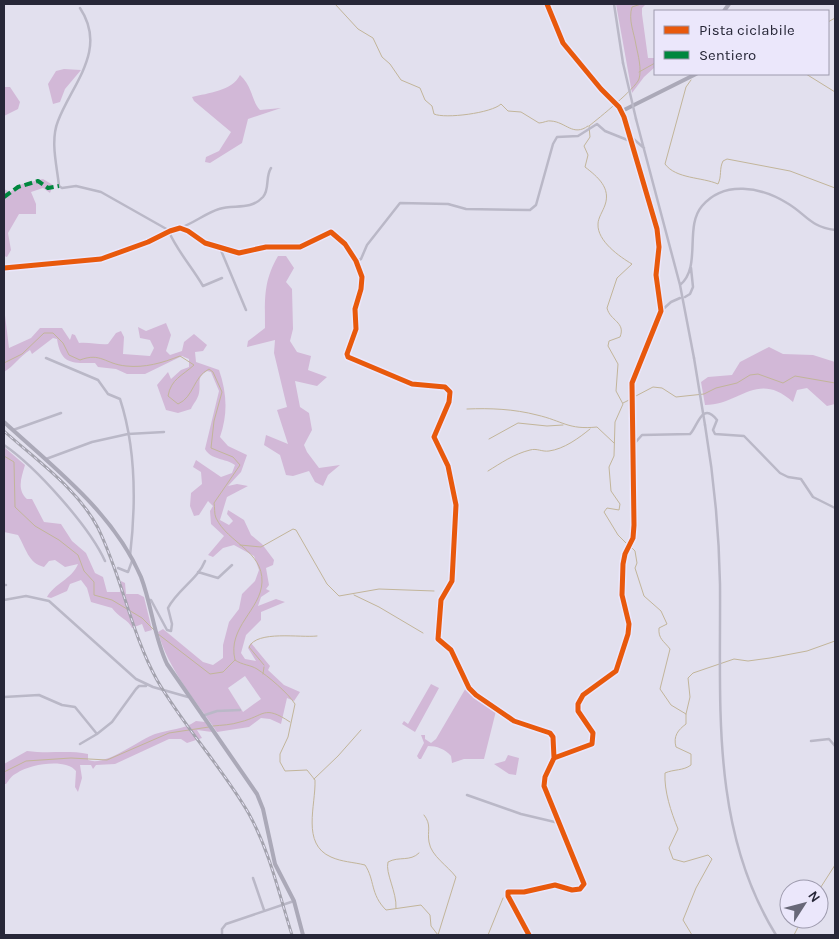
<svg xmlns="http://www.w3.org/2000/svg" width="839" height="939" font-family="Karla,sans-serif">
	<rect width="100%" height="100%" fill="#e2e0ee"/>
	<path fill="#d2b8d7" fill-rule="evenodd" d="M616,4H646L642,8V14L648,58H655V67L644,77L632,93Z
		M64,69L81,70L65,89L60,102L53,104L48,84L56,71Z
		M240,75C253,87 251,100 260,110L281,108L248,119L242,143L210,163L205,162L206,157L219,151L231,132L194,101L192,97C208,93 232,91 240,75Z
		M4,87H10L20,102L18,109L4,116Z
		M43,179L53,185L50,193L43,188L31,192L36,204V214H19L8,233L11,250L7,257L4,256V189L10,192L22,184Z
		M278,256H286L294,268L286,282L292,289L293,329L290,341L297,352L311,356L308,370L327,377L317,386L295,381L300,407L309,413L312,430L304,445L307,452L319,468L340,465L328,475L323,486L315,482L309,471L293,476L286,475L280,455L264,445L266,435L288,444L277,410L287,407L274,353L275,340L247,347L248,341L265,328C265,299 263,282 278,256Z
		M4,307L9,348L31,338L40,328H62L70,340L72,334L75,335L79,343C89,342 100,345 108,344L116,333L121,331L124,337L123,354L150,356L154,348L150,340L140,338L138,327L146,331L166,323L171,335L166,351L170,355L182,351L184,342L194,334L207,345L203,351L195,352L196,362L219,370C227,393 228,414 220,437L228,446L247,455L241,472L228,486L237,484L248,486L227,497L220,520L229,525L233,521L227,514L228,510L244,520L251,535L262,544L274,560L273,565L266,568L269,585L266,589L270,591L261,597L258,606L276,599L285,602L261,612V620L246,635L241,653L245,659L256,661L248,648L251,643L270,666L268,670L284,685L300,692L294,701L287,698L281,724L270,719L261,718L249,727L217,732C195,699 169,671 158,632L163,629L203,662L213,665L223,658V645L229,622L239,609L242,594L255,581L259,570L254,556L234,545L223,548L213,557L208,555L224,536L211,524L210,511L213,506L208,501L199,515L194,516L190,506L191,493L202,484L201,472L193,467L196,460L221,477L232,473L235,465C225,458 211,460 205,449L219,391L211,372L207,371C196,377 201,383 199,393C198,399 193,404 191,409L178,413L166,410L157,385L168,372L171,379L181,370L189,367V359L182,356L145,374H127L116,369L98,367L95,363C72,363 61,365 57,339L53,338L32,354L30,350C20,356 14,366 4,372ZM245,676L261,699L243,712L228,688Z
		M769,347L783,354L813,355L835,362V404L827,406L807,388L797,390L793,402C757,370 740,405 705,405L701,382L708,377L732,375L740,362Z
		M4,447L25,465C22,476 16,489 27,499H32L44,522L61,524L72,541L86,553L95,573L103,577L107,592H120L121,581L125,583L126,594H138L144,597L152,630L145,632L142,624L132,628C129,620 118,617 112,608L91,602L87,588L81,580L70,584L67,591L51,598L47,597C54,584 72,579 78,564L65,567L55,560L49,561L44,567C28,563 26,548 18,535L4,532Z
		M431,684L439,688L415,732L402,724L404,721L408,724Z
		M467,686L473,695L496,711L484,759H464L452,763L451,756C445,749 437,746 428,746L421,759H419L417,756L424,743L421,735H425V739L431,743L436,739Z
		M196,721L205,722L212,732L197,730L202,738L187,743L181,739H169L115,764L96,765L93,769L91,765H80L82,778L78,792L75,787L76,771C66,758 30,764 17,773C12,775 9,780 6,784H4V764L27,751C47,754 69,750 88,754V760C106,767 138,740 155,734C170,729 183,730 196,721Z
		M508,755L519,758L516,775L509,774L494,764L505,761Z"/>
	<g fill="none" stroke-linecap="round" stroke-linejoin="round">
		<path stroke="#c2b59a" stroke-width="1" d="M335,4L358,29L373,38L382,57L390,64L401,80L420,88L425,100L432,106L434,114C445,119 492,113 501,104L508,111L521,112L539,123C543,123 548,120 551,121C566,122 573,137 588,126
			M828,22L835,18
			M639,72L655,63
			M806,74L835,92
			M691,80L686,87L665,164C676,179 702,177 718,184C722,176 719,169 723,161L727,159L790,171L835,188
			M4,363L22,354L44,333H53L63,343L69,355L80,360C101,352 105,364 126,366C145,368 162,363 180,356L194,365C182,376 171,379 168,396L178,404C194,397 193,377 209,369L213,372L222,392L214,421L211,448L233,457L240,465L214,503C215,507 214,514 216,518C228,543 263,551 262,582C261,610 227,627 235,660C242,665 251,665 257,669C268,676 288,693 295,704L288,737L280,754V762L285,771L307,770L315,780C316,805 301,844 331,857C342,862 353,862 365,865C375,880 370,894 386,910L421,905L430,915L431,926L438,935
			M634,397L653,387L662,388L676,397L704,394L716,388L737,383L750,375L758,374L783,383L795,376L835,383
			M623,403L631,399
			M467,409C490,408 514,409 537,415C563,421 568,430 597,427L614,443
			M489,439L518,423L547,426L563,425
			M4,456L14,462L15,507L35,526L59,540L78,555L84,571L94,582V595L112,600L142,618L154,630
			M488,471C501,463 514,454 530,450C537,448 542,452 549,451C564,449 579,438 590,429
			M627,544L618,535L604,512L607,508L619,510L620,504L611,491L609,467L614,456L615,422L623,404L616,391L618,364L608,346L609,341L620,337C626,322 610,321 607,308L617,278L632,264C620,257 597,241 598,224C598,218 603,211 605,205C611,188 598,177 585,167L588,155L584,146L590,137L589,126C599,118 635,89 639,79C642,69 638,55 636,45C634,32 628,20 632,7L641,4
			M240,545L261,547L293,529L296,530L327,584L339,596L379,589L434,591
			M630,546L635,551L637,563L635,568L644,596L661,611L667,624L659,628C658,639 664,641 670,649L660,689L671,705L686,714V724C678,730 673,736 676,747L691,754V765C683,771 674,769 665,773C664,791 671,812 678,829L669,848L673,859L684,862L708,855L712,859L696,888L683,920L692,935
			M354,595L379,607L423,633
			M158,634L210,674L223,672L235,660
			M264,665L249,647C257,630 300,638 317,636
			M263,674L264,667
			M686,714L690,697L688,678L693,673L734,659L748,661L770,658L807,651L835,641
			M213,726C222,725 231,725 240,722C265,716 263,704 290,722
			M4,772L26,761L71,758L107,760L169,733L209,727
			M314,779L338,756L361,730
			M424,815C432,825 427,831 429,842C431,856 448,866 456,877L438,935
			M819,890L835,865
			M396,908C397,892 385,873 388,862C399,856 410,862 419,853
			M488,935L503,898
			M794,935L802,919"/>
		<path stroke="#bab8c7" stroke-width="2.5" d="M547,4L563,43L601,89L622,111
			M614,4L623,63
			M80,8C108,50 72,84 58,121C50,141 57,166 59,186L62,188L76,186L101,192L170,231
			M636,119L680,285L694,358
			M630,136L644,148
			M180,228C194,223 206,213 219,209C234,204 250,211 263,197C270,189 265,177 271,168
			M169,232C178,252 192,267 203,286L222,278
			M220,248L246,310
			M356,261L361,259L367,245L400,203L448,204L466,209L530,210L536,205L553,144L557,137L578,136L597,124L605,131L630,141
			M680,285C702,267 684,227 702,206C724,180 761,187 787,203C806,214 810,227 835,230
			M685,297L690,294L693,287L691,268
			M661,311L671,302L680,298
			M46,358L98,380L108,394L120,399C136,448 136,505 130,556
			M705,425C714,478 719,531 720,584C721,704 710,829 776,935
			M13,430L61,413
			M634,444L642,435L690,434C697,428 702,400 717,420L713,430L715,434L744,436L780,473L788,477L801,479L813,497L835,508
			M4,445C36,467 89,526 105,561
			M46,459L92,442L128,434L164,432
			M118,568L128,572L132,561
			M198,572L218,578L232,565
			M4,585H6
			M4,600L26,596L49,601L136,679L153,687L188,697
			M148,600H151L167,630L171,631L172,624L168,608C177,590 198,579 205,561
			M4,697L39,695L62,705L75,707L97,734L112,722L136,689L139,686H146
			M202,716L217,711L240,710
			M811,741L829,739L835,746
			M80,744L97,734
			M467,795L521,814L559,823
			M253,878L264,910
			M222,935V929L226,924L294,901"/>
		<path stroke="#aba9b8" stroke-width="4" d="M724,11L729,4
			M4,268L101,259L148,242L170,231L180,228L188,231L205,243L239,253L266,247H300L331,232L345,244L356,261L362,277L361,289L355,309L356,329L347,354L348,357L412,384L445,387L450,392L449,402L434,437L448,466L456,505L452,581L441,600L438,639L451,650L469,688L476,695L514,721L550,733L553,737L554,758
			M4,422C54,468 113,512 141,577C152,606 154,637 167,664L257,794L263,809L275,864L294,901L303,935
			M529,935L508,896V892H524L555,885L572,890L580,889L584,884L545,792V777L554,758L592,744L593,733L578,711V704L583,695L616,671L628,634L629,624L622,595L623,564L625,554L633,538L634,525L632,383L661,311L656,275L659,247L657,229L622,111L696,74"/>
		<g stroke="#a4a3ae" stroke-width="3">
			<path id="rail" d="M4,431C36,460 78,489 98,528C122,577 131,633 157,680C184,727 222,767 249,814C270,852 279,894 292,935"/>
		</g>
		<use href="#rail" stroke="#ebe7fb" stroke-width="1" stroke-dasharray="4" stroke-linecap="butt"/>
		<path stroke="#bab8c7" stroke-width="2.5" d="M623,63L636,119
			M694,358L705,425"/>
		<path stroke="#00873e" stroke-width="4" stroke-dasharray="8 4" stroke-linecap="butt" d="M4,197L18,187L38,181L48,188L59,186"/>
		<g stroke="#ebe7fb" stroke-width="8">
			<path id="cycleway" d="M4,268L101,259L148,242L170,231L180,228L188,231L205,243L239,253L266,247H300L331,232L345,244L356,261L362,277L361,289L355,309L356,329L347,354L348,357L412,384L445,387L450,392L449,402L434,437L448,466L456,505L452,581L441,600L438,639L451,650L469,688L476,695L514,721L550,733L553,737L554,758
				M529,935L508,896V892H524L555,885L572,890L580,889L584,884L544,786L545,777L554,758L592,744L593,733L578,711V704L583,695L616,671L628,634L629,624L622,595L623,564L625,554L633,538L634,525L632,383L661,311L656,275L659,247L657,229L624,117L619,107L601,89L563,43L547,4"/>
		</g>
		<use href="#cycleway" stroke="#e8590c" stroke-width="5"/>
	</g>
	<rect width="839" height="939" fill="none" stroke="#272738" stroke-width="10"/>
	<rect x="654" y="10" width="175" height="65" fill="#ebe7fb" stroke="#9d9aad"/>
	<rect x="664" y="26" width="25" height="8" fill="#e8590c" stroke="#9d9aad"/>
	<text x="699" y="35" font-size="15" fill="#272738">Pista ciclabile</text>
	<rect x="664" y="51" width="25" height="8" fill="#00873e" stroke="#9d9aad"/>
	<text x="699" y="60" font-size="15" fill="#272738">Sentiero</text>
	<g transform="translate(804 904) rotate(54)"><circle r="24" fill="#ebe7fb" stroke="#9d9aad"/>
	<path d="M0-4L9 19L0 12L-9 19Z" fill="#686878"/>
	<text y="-8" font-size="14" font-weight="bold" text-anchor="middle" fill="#272738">N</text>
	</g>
</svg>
